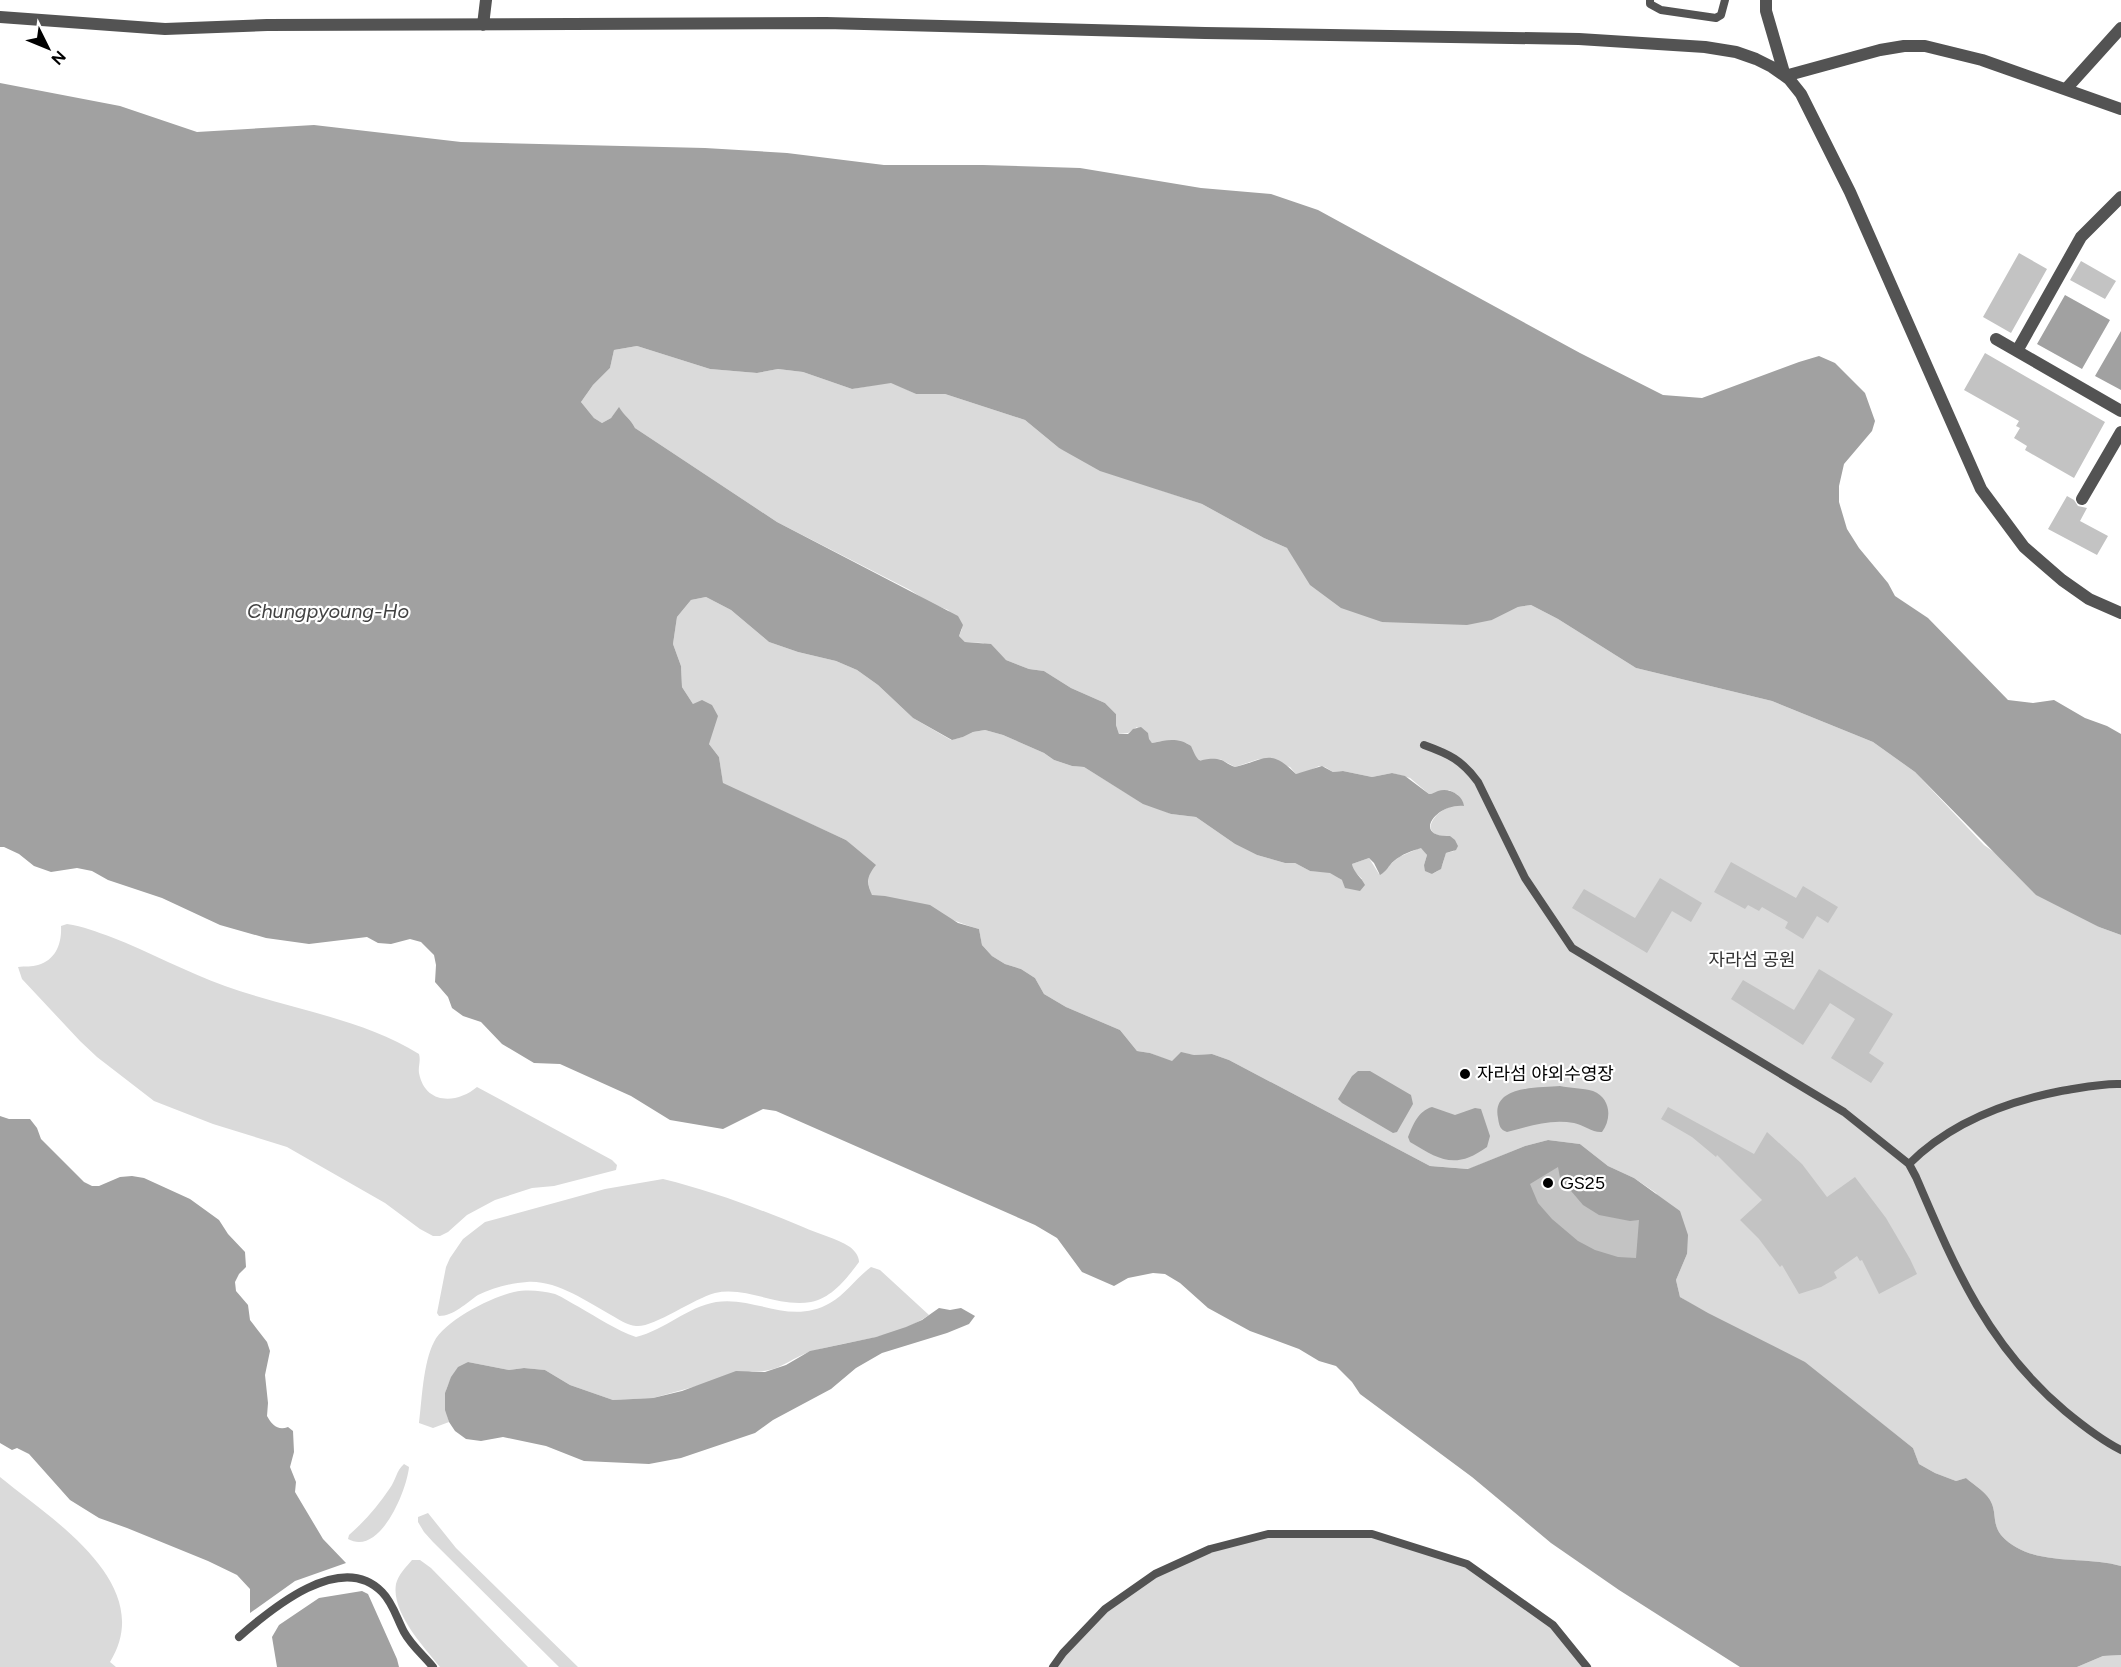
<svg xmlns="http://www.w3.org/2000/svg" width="2121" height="1667" font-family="Figtree,'Noto Sans KR',sans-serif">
	<rect width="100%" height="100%" fill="#fff"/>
	<path fill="#dadada" d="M637,346L710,369L757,373L778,369L803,372L852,389L891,382L916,394H945L1025,420L1059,448L1157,489L1202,504L1264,538L1287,548L1382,622L1492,620L1518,607L1531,605L1558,619L1636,668L1772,701L1873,742L1915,772L1984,845L2099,927L2121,935V1566C2083,1555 2030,1568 2001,1535C1993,1525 1996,1514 1992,1504C1988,1493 1974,1485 1966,1478L1956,1481L1935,1473L1919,1464L1913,1448L1876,1419L1680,1297L1676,1280L1687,1254L1656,1193L1634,1178L1608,1166L1580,1144L1548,1140L1525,1146L1469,1169L1430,1166L1229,1060L1212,1054L1194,1055L1181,1053L1172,1062L1150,1053L1137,1051L1120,1030L1066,1007L1044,994L1035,978L1021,969L1005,964L992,956L982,945L979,929C943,919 909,897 872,896C867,885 870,882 867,872C864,858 856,849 846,840L723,784L719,757L709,744L693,704L682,687L681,666L673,644L677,617L691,600L706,597L731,610L769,642L798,652L836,661L857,670L878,685L913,718L951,740L963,737L973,732L985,730L1003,735L1044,753L1054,760L1072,766L1084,767L1126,793L1171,814L1196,817L1235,844L1257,855L1285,863H1295L1310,871L1330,872L1342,880L1362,879L1354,871L1352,864L1369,858L1379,874L1399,857L1422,847L1427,855L1424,865L1432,874C1444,869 1442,864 1446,853L1454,851L1450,836C1415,838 1434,808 1457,805L1458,795L1449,790L1429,794L1410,778L1392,773L1372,777L1343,771L1333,772L1325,767L1319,766L1307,772L1296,774L1290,767L1259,759L1235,767L1220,759L1203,761L1197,759L1188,744C1175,740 1166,740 1152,743L1137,727L1128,733L1119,734L1116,725V714L1105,703L1071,688L1044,671L1029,669L1006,660L983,643L965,642L959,636L962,629L948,610L930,603L910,590L777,522L635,428C631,419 624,416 619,408L611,418L602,423L594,418L581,402L593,385L610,368L614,350Z
		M67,924C83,926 97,932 111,937C150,952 186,972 225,986C289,1009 361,1018 419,1054C421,1061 418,1067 419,1073C425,1105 457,1104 477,1087L612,1160L617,1165L616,1170L554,1186L532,1188L495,1200L467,1215L448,1232L440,1236H433L420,1229L385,1203L287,1147L213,1124L154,1101L97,1057L80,1041L22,979L18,967C25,966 32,967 38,965C56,960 62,943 61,926Z
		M663,1179C712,1191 757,1208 803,1227C818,1234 836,1238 850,1247C855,1251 859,1256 859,1262C847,1278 832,1298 811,1302C779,1308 747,1286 715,1293C693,1299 653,1328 636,1326C627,1325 618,1319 611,1315C585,1301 557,1280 527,1282C511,1283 492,1288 478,1295C466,1303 454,1316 439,1316L437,1313L446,1267L450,1258L463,1239L485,1222L605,1189Z
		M871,1267L880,1270L929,1315C895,1339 851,1340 813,1351C790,1357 779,1374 752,1371L653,1398L613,1400L570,1385L545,1370L524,1368L509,1370L468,1362C446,1381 440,1392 449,1422L433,1428L419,1423C422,1400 423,1363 434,1342C444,1321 491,1297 514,1292C528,1289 542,1291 555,1294C563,1297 571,1303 579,1307C598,1318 616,1330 636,1337C665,1330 687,1307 716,1302C756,1296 790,1326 830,1303C846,1294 856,1278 871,1267Z
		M404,1464L409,1467C407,1490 380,1557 348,1539L349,1535C365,1521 378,1506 390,1488C396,1480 396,1471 404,1464Z
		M0,1477C51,1519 158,1584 110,1662L116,1667H0Z
		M428,1513L456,1548L578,1667H559L433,1542L424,1532L418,1522V1517Z
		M1268,1534H1372L1467,1564L1553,1625L1587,1667H1053L1105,1609L1155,1574L1210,1549Z
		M412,1560H420L431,1568L528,1667H440C424,1647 391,1612 396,1584C398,1575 406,1567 412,1560Z
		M2121,1655V1667H2077L2103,1656Z"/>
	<path fill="#a1a1a1" d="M0,83L120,106L197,132L314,125L461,142L705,148L787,153L884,165H983L1080,168L1201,188L1271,194L1318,210L1580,353L1663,395L1702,398L1799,362L1819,356L1835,363L1865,393L1875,421L1872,431L1844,464L1839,486V502L1847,529L1859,548L1888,583L1895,596L1928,618L2008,700L2033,703L2054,700L2085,718L2107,726L2121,734V935L2099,927L2036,895L1915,772L1873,742L1772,701L1636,668L1558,619L1531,605L1518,607L1492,620L1467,625L1382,622L1341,608L1310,585L1287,548L1264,538L1202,504L1100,471L1059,448L1025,420L945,394H916L891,383L852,389L803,372L778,369L757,373L710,369L637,346L614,350L610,368L593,385L581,402L594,418L602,423L611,418L619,407C624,416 631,419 635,428L777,522L958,616L963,625L959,636L965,642L991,644L1006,660L1029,669L1044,671L1071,688L1105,703L1116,714V725L1119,734H1128L1133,729L1141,727L1148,733L1149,739L1152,743C1166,740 1178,737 1191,746C1201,769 1198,757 1217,759C1223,759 1228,765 1235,767C1265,760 1269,747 1296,774L1322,766L1333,772L1343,771L1372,777L1392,773L1405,776L1429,794C1432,794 1435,792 1438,791C1449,787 1463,795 1464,806C1435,803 1412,838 1450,836L1455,840L1458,846L1456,850L1446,853L1441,869L1432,874L1425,871L1424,865L1427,855L1421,848C1412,851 1402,854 1394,861C1388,866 1387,871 1380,875L1374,863L1369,858L1352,864C1354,873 1361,877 1365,885L1360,891L1345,888L1342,880L1330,873L1310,871L1295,863H1285L1257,855L1235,844L1196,817L1171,814L1143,804L1084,767L1072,766L1054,760L1044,753L1003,735L985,730L973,732L963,737L952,740L913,718L878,685L857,670L836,661L798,652L769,642L731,610L706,597L691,600L677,617L673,644L681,666L682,687L693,704L702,700L712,705L718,716L709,744L719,757L723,783L846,840L876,865C867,876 866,882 872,895L885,896L930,905L958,923L979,929L982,945L992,956L1005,964L1021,969L1035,978L1044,994L1066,1007L1120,1030L1137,1051L1150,1053L1172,1061L1181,1052L1194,1055L1212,1054L1229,1060L1430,1166L1468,1169L1525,1146L1548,1140L1580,1144L1608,1166L1634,1178L1680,1211L1688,1235L1687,1254L1676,1280L1680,1297L1708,1313L1805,1362L1913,1448L1919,1464L1935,1473L1956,1481L1966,1478C1974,1485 1988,1493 1992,1504C1996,1514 1993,1525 2001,1535C2030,1568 2083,1555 2121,1566V1655L2103,1656L2077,1667H1740L1619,1590L1551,1543L1472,1477L1360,1394L1352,1382L1336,1366L1319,1361L1299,1349L1250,1331L1208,1308L1180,1283L1165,1274L1153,1273L1128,1278L1114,1286L1082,1272L1057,1238L1035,1225L776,1111L763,1109L723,1129L670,1120L631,1096L560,1064L534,1063L502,1044L481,1022L463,1016L452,1008L448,997L435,982L436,965L434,955L421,942L410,939L391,944L378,943L367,937L309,944L266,938L220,925L162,898L108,880L92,871L77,868L51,872L34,866L19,854L4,847H0Z
		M2065,295L2110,320L2082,369L2037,344Z
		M2121,331V390L2095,376Z
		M1358,1071H1370L1411,1095L1413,1104L1397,1132L1393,1133L1342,1103L1338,1099L1352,1076Z
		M1560,1086C1570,1088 1583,1088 1593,1091C1611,1098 1612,1119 1602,1132C1593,1133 1584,1125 1574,1123C1550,1119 1530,1126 1507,1132C1500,1130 1499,1125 1498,1118C1491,1085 1539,1088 1560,1086Z
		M1432,1107L1455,1115L1475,1108L1481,1109L1490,1136L1487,1147C1455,1170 1440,1160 1410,1142L1408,1137C1413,1125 1418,1111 1432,1107Z
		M0,1116L9,1119H30L37,1128L41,1139L84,1182L92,1186H99L120,1177L132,1176L144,1178L190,1199L219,1220L228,1234L245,1252L246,1267L239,1274L235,1282L236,1291L248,1305L250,1320L267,1342L270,1351L265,1375L268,1403L267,1416C272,1425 278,1431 288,1427L293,1431L294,1452L290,1467L296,1482L295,1492L323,1539L346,1563L295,1581L250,1613V1589L237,1575L208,1561L127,1528L99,1518L70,1500L29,1454L17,1448L12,1450L0,1443Z
		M939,1308L950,1310L961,1308L975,1316L969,1324L947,1333L882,1353L856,1368L831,1389L773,1420L755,1433L681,1458L649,1464L584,1461L546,1446L503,1437L481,1441L466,1439L455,1431L449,1422L445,1410V1393L451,1377L458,1367L468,1362L509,1370L524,1368L545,1370L570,1385L613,1400L653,1398L682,1391L736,1371L765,1372L786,1365L810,1351L876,1337L906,1327L922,1320Z
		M362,1591L368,1594L397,1659L399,1667H277L272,1637L279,1625L319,1598Z"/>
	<path fill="#c3c3c3" d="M2019,253L2047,269L2011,333L1983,317Z
		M2081,261L2116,281L2105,299L2070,280Z
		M1985,353L2105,422L2074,478L2025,450L2027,446L2014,438L2020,428L2016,426L2019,421L1964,390Z
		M2067,496L2074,500L2078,506L2087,508L2080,521L2108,536L2097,555L2048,529Z
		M1731,862L1796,898L1803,886L1838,907L1828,923L1817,916L1803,939L1785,928L1788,922L1762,907L1759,911L1748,905L1745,909L1714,892Z
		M1660,878L1702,903L1691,922L1672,911L1647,953L1572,908L1584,889L1635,918Z
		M1819,969L1893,1014L1869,1053L1884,1063L1871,1083L1831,1058L1855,1019L1830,1003L1803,1045L1731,999L1743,980L1794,1010Z
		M1668,1107L1754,1154L1767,1132L1802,1164L1827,1197L1855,1177L1886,1218L1910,1259L1917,1274L1879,1294L1862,1260L1860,1261L1857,1256L1834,1272L1837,1278L1821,1287L1799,1294L1782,1265L1780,1267L1759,1239L1740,1220L1762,1200L1717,1155L1716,1157L1692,1137L1661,1119Z
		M1558,1167L1560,1178L1583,1205L1599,1215L1630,1221L1639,1220L1636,1258L1618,1257L1595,1250L1578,1241L1552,1219L1538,1203L1530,1184Z"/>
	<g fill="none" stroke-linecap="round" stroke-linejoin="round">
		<path stroke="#535353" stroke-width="8" d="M1650,0V4L1661,10L1716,18L1721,15L1725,0
			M1424,745C1449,754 1462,760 1478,782L1525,878L1572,948L1844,1112L1909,1164L1916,1177C1955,1268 1987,1345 2065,1411C2082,1425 2101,1440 2121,1450
			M1909,1164C1950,1123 2005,1102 2061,1091C2081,1088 2101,1083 2121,1084
			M239,1637C271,1609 341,1550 382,1592C393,1603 397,1619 404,1632C411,1645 424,1656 433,1667
			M1053,1667L1063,1653L1105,1609L1155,1574L1210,1549L1268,1534H1372L1467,1564L1553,1625L1587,1667"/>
		<path stroke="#535353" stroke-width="12" d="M1766,0V11L1785,76L1880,50L1904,46H1925L1982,60L2121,109
			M0,17L165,29L267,25L826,23L1205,33L1579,39L1705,47L1736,52L1756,59L1772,67L1789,79L1801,94L1850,192L1981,489L2024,547L2062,580L2089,599L2121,613
			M483,25L486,0
			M2066,89L2121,28
			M1996,339L2121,411
			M2017,351L2081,237L2121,197
			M2082,499L2121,432"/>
	</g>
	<g fill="#000" stroke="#fff" stroke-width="2">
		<circle cx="1465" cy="1074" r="6"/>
		<circle cx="1548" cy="1183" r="6"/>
	</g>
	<g text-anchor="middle" stroke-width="4.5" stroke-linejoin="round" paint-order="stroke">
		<g font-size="18" fill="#313131" stroke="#fff">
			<text x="1752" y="966">자라섬 공원</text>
		</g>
		<g font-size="18" fill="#000" stroke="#fff" text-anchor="start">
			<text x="1477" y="1080">자라섬 야외수영장</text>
			<text x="1560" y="1189">GS25</text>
		</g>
		<g font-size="20" font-style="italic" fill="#424242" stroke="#fff">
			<text x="328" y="618">Chungpyoung-Ho</text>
		</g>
	</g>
	<g transform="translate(48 48) rotate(133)" stroke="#ffffff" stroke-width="4.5" paint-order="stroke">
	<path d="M0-4.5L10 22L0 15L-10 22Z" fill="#000000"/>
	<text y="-9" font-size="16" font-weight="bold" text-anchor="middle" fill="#000000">N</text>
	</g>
</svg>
